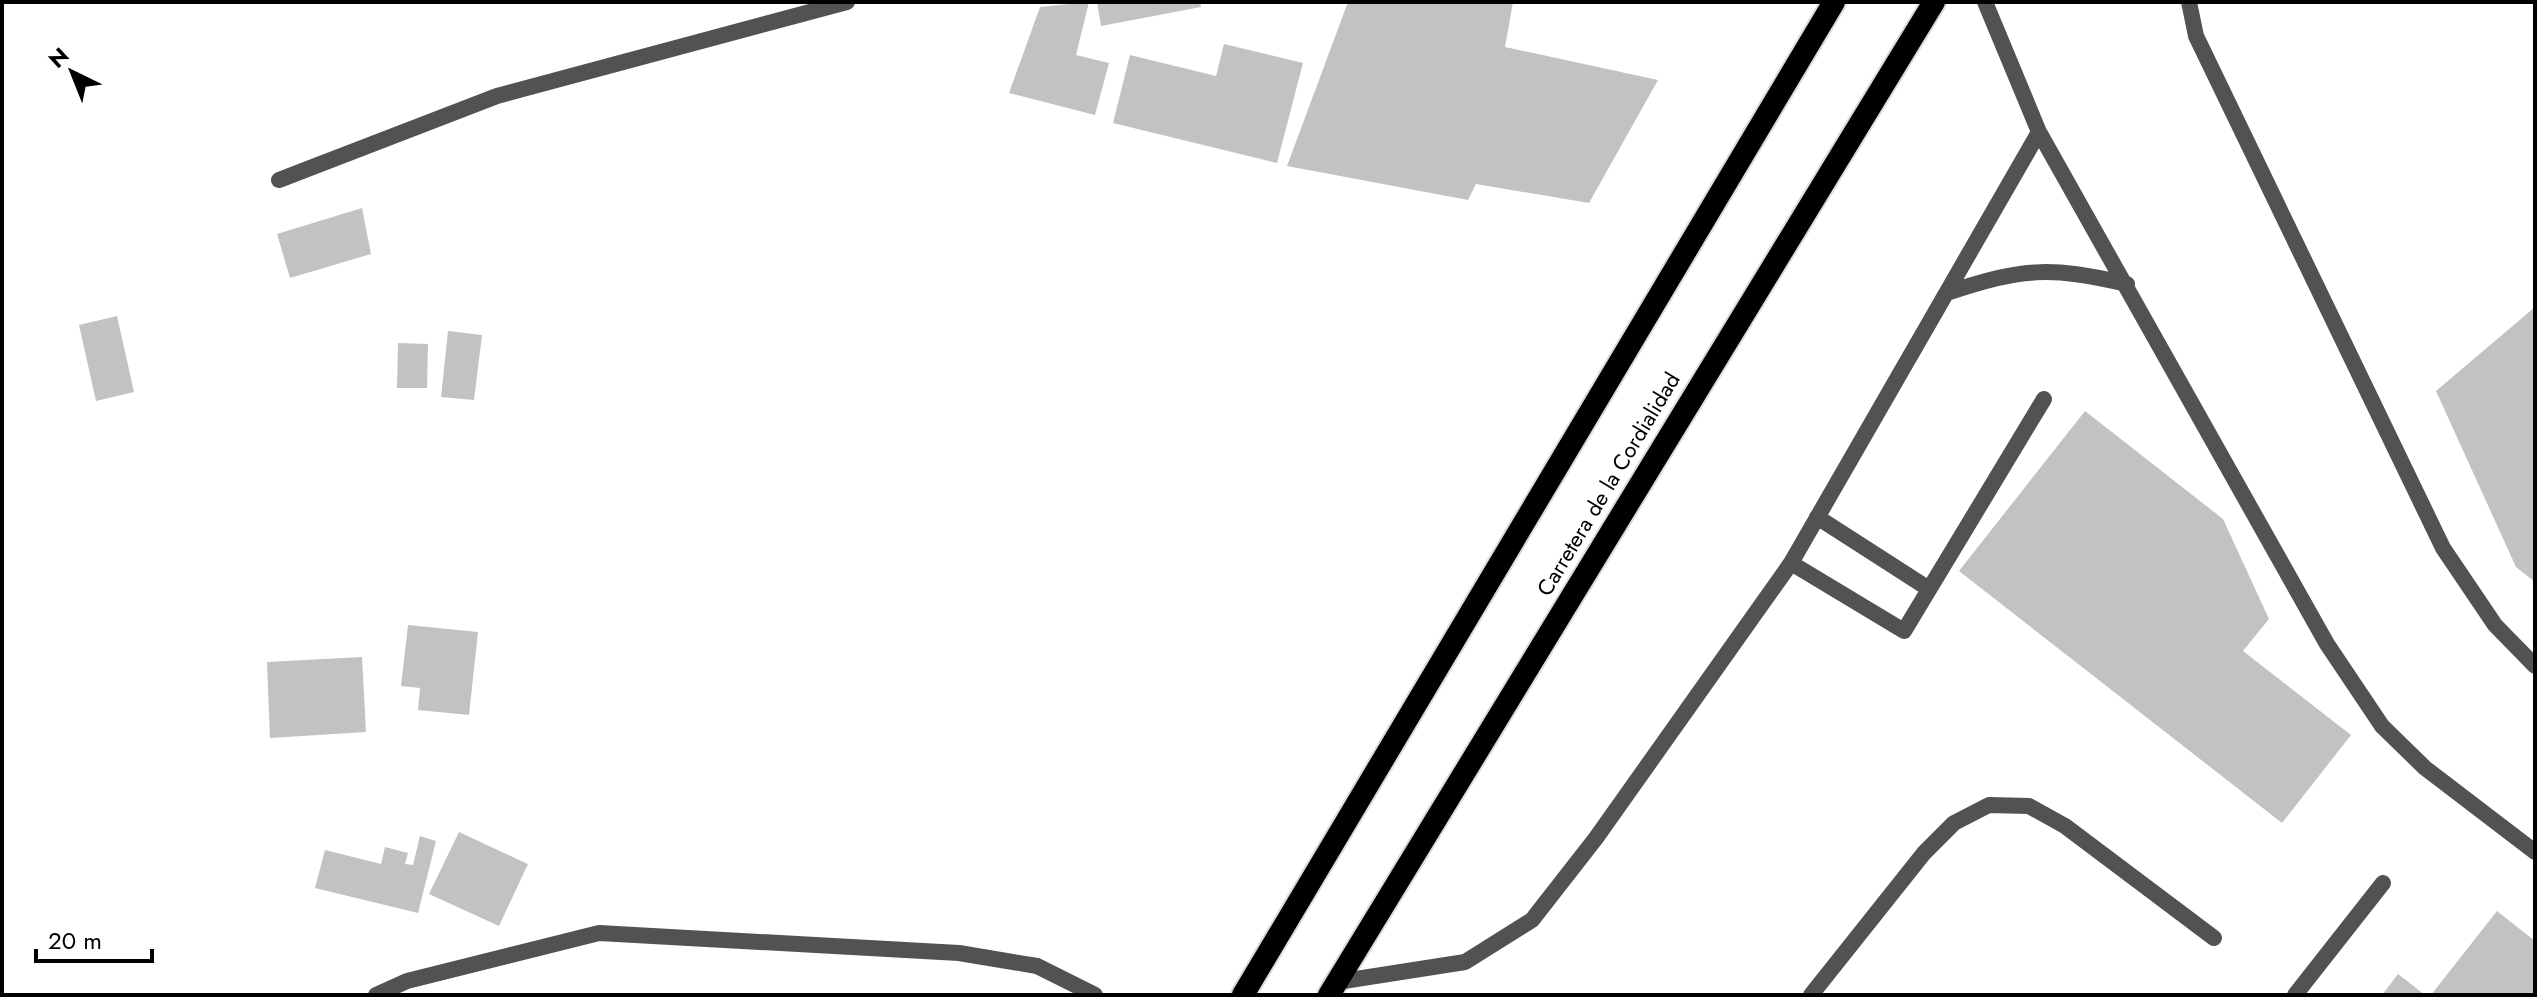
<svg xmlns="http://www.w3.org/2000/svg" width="2537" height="997" font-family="Jost,sans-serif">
	<rect width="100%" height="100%" fill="#fff"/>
	<path fill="#c2c2c2" d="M1089,2L1076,55L1109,63L1095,115L1009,93L1040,7Z
		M1097,2H1200L1201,7L1101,26Z
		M1348,2H1513L1505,47L1658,80L1589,203L1476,184L1468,200L1287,166Z
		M1224,44L1303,63L1277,163L1113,123L1130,55L1216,76Z
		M362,208L371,254L290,278L277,234Z
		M2535,307V582L2516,567L2436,391Z
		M117,316L134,392L96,401L79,325Z
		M448,331L482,335L474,400L441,397Z
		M398,343L428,344L427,388H397Z
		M2085,411L2223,519L2269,619L2243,651L2351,735L2282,823L1959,571Z
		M408,625L478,632L469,715L418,710L420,688L401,686Z
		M362,657L366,732L270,738L267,662Z
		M459,832L528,864L499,926L429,894Z
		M420,836L436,841L418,913L315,888L325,850L381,864L385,847L408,853L405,864L413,865Z
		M2497,911L2535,941V995H2431Z
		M2398,974L2425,995H2382Z"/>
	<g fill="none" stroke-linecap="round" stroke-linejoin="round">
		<g stroke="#dbdbdb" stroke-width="26">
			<path id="trunk" d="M1243,995L1834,2
				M1329,995L1934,2"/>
		</g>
		<path stroke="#525252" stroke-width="16" d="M1985,2L2039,132L2327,644L2382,726L2425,768L2535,852
			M2189,2L2196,36L2443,548L2495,625L2535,666
			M279,180L497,96L847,2
			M1947,293C2022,268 2049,266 2127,284
			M1817,517L1929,589
			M1791,563L1904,631L2044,399
			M1337,982L1465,962L1532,920L1596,838L1791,563L2039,132
			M376,995L407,981L599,933L959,953L1037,966L1095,995
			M1811,995L1924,853L1954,823L1989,805L2029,806L2065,826L2214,938
			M2295,995L2383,883"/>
		<use href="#trunk" stroke="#000" stroke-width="22"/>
	</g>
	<g text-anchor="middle" stroke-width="7" stroke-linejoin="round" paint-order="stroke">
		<g font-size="22" fill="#000" stroke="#fff">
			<text transform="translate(1608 484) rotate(-59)" y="8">Carretera de la Cordialidad</text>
		</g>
	</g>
	<rect width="2537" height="997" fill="none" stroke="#000000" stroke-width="8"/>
	<g transform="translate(72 72) rotate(317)" stroke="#ffffff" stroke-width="6" paint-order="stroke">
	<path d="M0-6L14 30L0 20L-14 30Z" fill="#000000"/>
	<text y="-12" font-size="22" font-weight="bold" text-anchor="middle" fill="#000000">N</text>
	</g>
	<path d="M36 949v12h116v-12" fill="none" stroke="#000000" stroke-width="4"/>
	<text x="48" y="949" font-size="24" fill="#000000" stroke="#ffffff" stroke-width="6" paint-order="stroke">20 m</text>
</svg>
